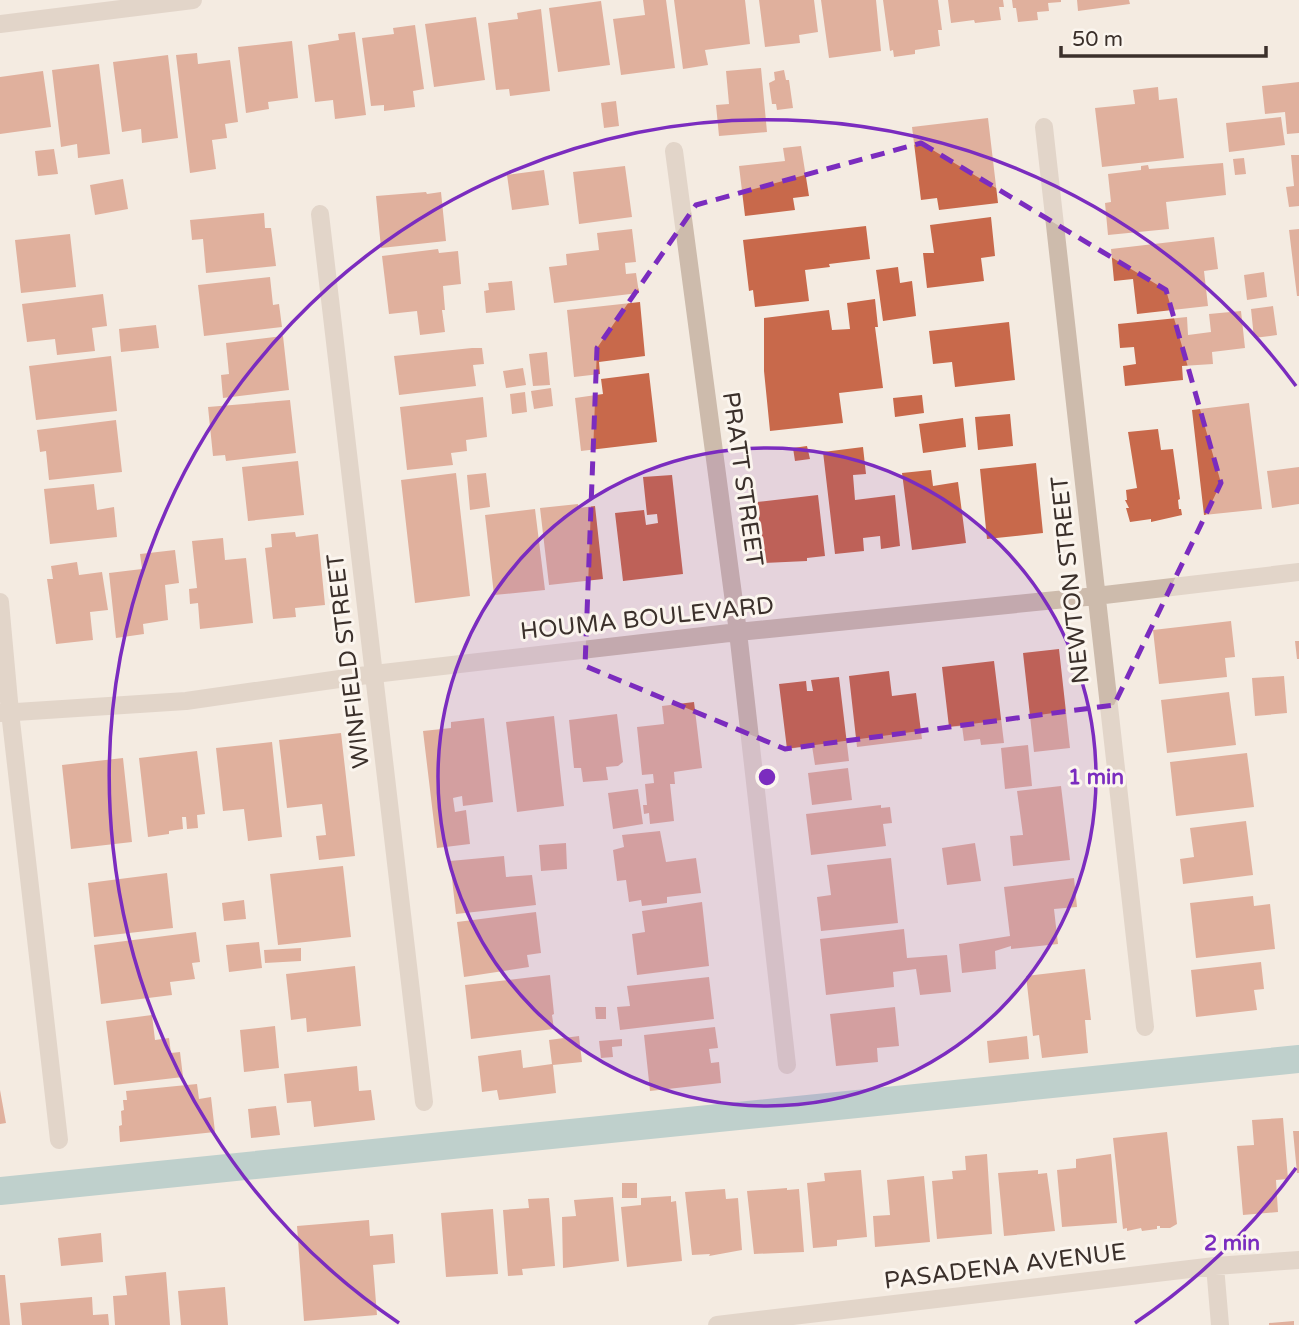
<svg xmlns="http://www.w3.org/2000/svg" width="1299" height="1325" font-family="'Varela Round',sans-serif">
	<rect width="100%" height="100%" fill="#f4ebe1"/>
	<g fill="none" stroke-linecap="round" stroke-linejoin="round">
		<path stroke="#7fb0b2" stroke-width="28" d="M0,1191L1299,1059"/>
	</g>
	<path fill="#c8694b" d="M643,0H666L675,68L621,75L613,19L645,15Z
		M674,0H745L750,44L705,50L708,65L683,69Z
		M759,0H814L818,32L799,35L800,43L765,47Z
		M821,0H876L881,51L829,58Z
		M883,0H938L942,30H938L940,46L915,50V54L894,57L893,50L890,51Z
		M948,0H1003L1004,7H999L1001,20L975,23L974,20L951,23Z
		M1012,0H1061V2L1048,3L1049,11L1037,12L1038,20L1018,22L1016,8H1013Z
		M1077,0H1129L1130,4L1078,11Z
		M601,1L610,65L558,72L549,8Z
		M541,9L550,91L510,96L509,89L496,90L488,23L518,19L517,13Z
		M476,17L485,80L434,87L425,24Z
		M415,25L424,89L413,91L415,107L384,111V105L371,106L362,38L394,34L393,28Z
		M355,32L366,115L335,119L333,100L315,102L308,45L339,40L338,34Z
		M292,41L298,98L268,102L269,109L246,113L238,47Z
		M197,53L198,64L230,60L238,122L225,124L227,138L212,140L216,169L190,173L176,55Z
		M168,55L178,138L142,143L141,129L122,132L113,62Z
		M99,64L110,154L78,158L77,144L61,147L52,70Z
		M761,68L767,132L719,136L716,105L729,104L726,71Z
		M784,70L786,80H789L793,108L777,110L776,104H772L769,83L775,80L774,72Z
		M43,71L51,127L0,134V77Z
		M1299,82V133L1287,134L1285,112L1265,114L1262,86Z
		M1158,87L1159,100L1177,98L1184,158L1102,167L1095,108L1135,104L1133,90Z
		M616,101L619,126L604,128L601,103Z
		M1281,117L1285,145L1229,152L1226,123Z
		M988,118L998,203L939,210L937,198L921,200L912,127Z
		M801,146L809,196L793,198L795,210L745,216L739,166L785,161L783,148Z
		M54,149L58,174L38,176L35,151Z
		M1291,155H1299V206L1289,207L1286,187L1294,186Z
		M1244,158L1246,174L1235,175L1233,159Z
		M1223,163L1226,195L1166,202L1169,229L1108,235L1105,203L1111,202L1108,174L1141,170V166L1148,165L1149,169Z
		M625,166L632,217L579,224L573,172Z
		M544,170L549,205L512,210L507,175Z
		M123,179L128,209L95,215L90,185Z
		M426,192L427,194L441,192L446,241L381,248L376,196Z
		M264,213L265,228H271L276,266L206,273L203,239L192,240L190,220Z
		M991,217L995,256L981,258L984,281L927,288L923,253H934L930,225Z
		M866,226L870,259L829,264L830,267L805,270L809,301L755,307L753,290L749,291L743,240Z
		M632,229L636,262L625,263L626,274L636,273L639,293L554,303L549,267L567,265L566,254L599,250L597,233Z
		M1299,229V296H1297L1289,230Z
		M70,234L76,287L21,293L15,240Z
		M1214,237L1218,269L1204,271L1208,306L1137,314L1133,279L1114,281L1111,249Z
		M438,249L439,253L458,251L461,284L443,286L445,310H442L445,332L420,335L417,311L389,314L382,256Z
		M898,267L900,283L912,281L916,316L883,321L876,270Z
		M1264,272L1267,297L1247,300L1244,275Z
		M270,277L273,305L279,304L282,327L204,336L198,285Z
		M512,281L515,310L486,313L484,291L489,290L488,283Z
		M103,294L107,326L92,328L95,351L57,355L55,339L27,342L22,304Z
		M875,299L878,327H875L883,388L839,393L843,423L770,431L764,371V318L829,310L832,330L850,329L847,303Z
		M640,302L645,356L599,362L600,374L574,377L567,310Z
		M1273,306L1277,335L1254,338L1251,309Z
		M1241,311L1245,348L1212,352L1213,364L1182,366L1183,380L1125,386L1123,366L1136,364L1134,347L1120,348L1118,324L1187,317L1188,335L1211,332L1209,314Z
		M1009,322L1015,380L955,387L952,362L933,364L929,331Z
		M156,325L159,348L121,352L119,329Z
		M283,336L289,390L223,398L221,375L229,374L226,343Z
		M472,348H482L484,364L473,365L476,386L399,395L394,356Z
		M547,352L550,385L533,386L529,354Z
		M111,356L117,411L36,420L29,366Z
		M523,368L526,385L506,388L503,371Z
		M649,373L657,442L581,451L575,398L603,394L601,379Z
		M551,388L553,406L534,409L531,391Z
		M525,392L527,412L512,414L510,394Z
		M922,395L924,413L895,417L893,398Z
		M483,397L487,437L466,440L467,451L451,453L453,465L407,470L400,407Z
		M290,400L296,453L226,461L225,455L213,456L208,407Z
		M1249,403L1262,509L1204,515L1192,410Z
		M1010,414L1013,446L978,450L975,417Z
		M963,418L966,447L923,453L919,424Z
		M116,420L122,472L49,480L46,451L40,452L37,430Z
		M1158,429L1161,450L1173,449L1180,499L1178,500L1179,509H1181L1182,515L1151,522V519L1130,522L1126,508H1129L1125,500H1127L1126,490L1137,488L1128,432Z
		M807,446L810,459L795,461L793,448Z
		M863,447L866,474L853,475L855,500L895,495L900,546L881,549L880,536L863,538L864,551L835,554L823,452Z
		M298,461L304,515L248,521L242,467Z
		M1036,463L1043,533L987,539L980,469Z
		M1299,467V504L1272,508L1267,471Z
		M931,470L933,486L958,482L966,543L912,550L902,473Z
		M456,473L470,596L415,603L401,480Z
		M486,473L490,507L470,510L467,475Z
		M672,475L683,574L623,581L615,513L644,510L646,525L658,523L657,514L647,515L643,477Z
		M94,484L97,510L114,507L117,537L50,544L44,489Z
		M818,495L825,556L807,558V561L764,563L757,502Z
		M578,504V508L595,506L603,579L549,585L540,508Z
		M535,509L545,590L494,595L485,515Z
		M295,532L296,537L318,534L325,605L295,608L296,617L273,619L265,548L272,547L271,534Z
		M223,538L225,560L246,558L253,623L200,629L198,603L190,604L189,589L197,588L192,541Z
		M175,550L179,583L165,585L168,620L143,624L144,634L116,638L109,573L142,569L140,554Z
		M77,562L79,575L102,572L108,610L90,612L93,640L56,644L47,579H53L51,566Z
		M1231,621L1235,657L1225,658L1227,677L1159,684L1153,630Z
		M1295,641H1299V659H1297Z
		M1059,649L1070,748L1034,752L1023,653Z
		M994,661L1004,743L981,745L980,739L964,741L962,726L949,727L942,667Z
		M889,671L892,696L916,693L922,739L857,747L849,676Z
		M1284,676L1287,713L1255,716L1252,678Z
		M839,677L849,761L815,765L812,746L787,749L779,684L806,681L807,691H813L811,680Z
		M1229,692L1236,745L1167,753L1161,700Z
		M694,702L702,768L674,772L675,784H670L674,821L650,824L649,813L644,814L643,805H647L645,784L654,783L653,774L642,775L637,727L664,724L662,706Z
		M617,714L623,762L618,766L606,767L608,780L583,782L581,768H574L569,720Z
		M554,716L564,806L517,812L506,722Z
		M484,718L493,802L463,806L462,796L453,798L455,812L466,810L470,844L437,848L423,731L451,728V722Z
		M341,733L355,856L319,860L316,836L326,835L322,804L287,808L279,740Z
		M272,742L282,837L248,841L244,809L223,811L216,748Z
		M1028,745L1032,786L1005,789L1001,748Z
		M197,751L205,814L197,815L198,828L187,829L186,817H182L183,829L169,831V834L148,837L139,758Z
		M1247,753L1254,807L1176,816L1170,762Z
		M123,758L132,842L71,849L62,765Z
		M848,768L852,800L812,805L808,773Z
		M1061,786L1070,860L1013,866L1010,836L1023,835L1017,791Z
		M638,789L643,824L613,829L608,793Z
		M881,805V808L890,807L892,823L883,824L886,846L811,855L806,814Z
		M1246,821L1253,875L1183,884L1180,859L1194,857L1190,828Z
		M660,831L666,862L696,858L701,893L667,897V903L642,906L641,900L629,902L626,880L617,881L613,850L624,847L622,835Z
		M566,843L567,869L541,871L539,845Z
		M975,843L981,881L947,885L942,848Z
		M504,856L506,877L532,875L536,905L456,914L450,861Z
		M891,858L898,923L821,931L817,897L831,895L827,865Z
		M343,866L351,937L278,945L270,874Z
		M167,873L173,928L94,937L88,883Z
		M1074,878L1077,907L1054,909L1058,944L1011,949V946L995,951L996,969L962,973L959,944L1010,936L1004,887Z
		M1253,896L1254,906L1270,904L1275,949L1196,958L1190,903Z
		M244,900L246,919L224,921L222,903Z
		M702,902L709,966L637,975L632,934L645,932L642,911Z
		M536,912L541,953L527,955L529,967L464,977L457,922Z
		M904,929L907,958L947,955L951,992L920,995L916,969L893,972L894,987L826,995L820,939Z
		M196,932L200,962L192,963L195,979L170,982L172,995L101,1004L94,945Z
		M259,942L262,968L229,972L226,945Z
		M301,948V961L265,963L264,950Z
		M1261,962L1264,989L1254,990L1257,1010L1196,1017L1191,970Z
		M355,966L361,1026L307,1032L306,1018L291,1020L286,974Z
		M1085,969L1091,1020H1085L1088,1053L1042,1058L1039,1035L1033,1036L1026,976Z
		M550,975L554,1014L552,1015L554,1029L471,1039L465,985Z
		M709,977L714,1019L620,1030L617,1007L630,1006L627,986Z
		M595,1007H606V1019H596Z
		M895,1007L899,1046L877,1048L878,1062L836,1066L830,1014Z
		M152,1015L155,1040L169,1038L171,1053L180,1052L183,1077L114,1085L106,1021Z
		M275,1026L279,1068L244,1072L240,1030Z
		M715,1027L718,1048L709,1049L711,1063L719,1062L721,1083L650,1091L644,1035Z
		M579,1036L582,1062L553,1065L556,1093L499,1100L497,1090L482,1092L478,1056L521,1050L523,1068L552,1064L549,1040Z
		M1027,1036L1029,1059L989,1063L987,1041Z
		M622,1039V1046L612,1047L613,1057L601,1058L599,1041Z
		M357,1066L359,1091L371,1090L375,1120L314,1127L311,1101L287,1103L284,1074Z
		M197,1084L199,1099L211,1097L215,1132L120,1142L119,1126L122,1125L121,1111L124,1110L123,1100H127L126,1091Z
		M0,1090L6,1123L0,1124Z
		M276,1106L280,1135L251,1138L248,1109Z
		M1283,1118L1288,1179L1276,1180L1278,1212L1243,1215L1237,1146L1254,1145L1252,1120Z
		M1293,1131H1299V1173H1297Z
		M1167,1132L1177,1224L1170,1228H1160V1226H1157V1229L1142,1231L1141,1228L1127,1231V1228L1123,1229L1113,1138Z
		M987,1154L992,1234L937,1239L932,1181L953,1179L952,1171L966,1170L965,1156Z
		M1111,1154L1117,1223L1062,1227L1057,1170L1076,1168V1159Z
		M861,1170L867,1237L837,1240V1246L813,1248L807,1183L825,1181L824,1173Z
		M1038,1170V1174L1047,1173L1055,1231L1004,1236L998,1173Z
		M924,1176L930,1242L875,1247L873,1216L890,1215L887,1180Z
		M622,1183H637V1198H622Z
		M787,1188V1190L799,1189L804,1252L754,1254L747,1191Z
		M725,1189L726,1199L738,1198L742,1250L709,1256L710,1254L692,1255L685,1192Z
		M671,1196V1202L676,1201L682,1261L627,1267L621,1207L641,1205V1198Z
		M613,1197L619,1261L563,1268L562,1217L576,1216L574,1200Z
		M549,1198L555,1266L522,1269L523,1275L508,1276L503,1210L529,1208L528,1199Z
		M493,1209L498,1274L446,1277L441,1213Z
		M369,1220L370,1236L393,1234L395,1263L373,1265L377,1315L304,1321L297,1226Z
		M101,1233L103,1262L61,1266L58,1238Z
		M166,1272L170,1325H115L113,1296L127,1295L125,1276Z
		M0,1275H5L10,1325H0Z
		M225,1287L228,1325H181L178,1291Z
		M92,1297L93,1315L108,1314L109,1325H22L20,1303Z
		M1294,1321V1325H1269V1323Z"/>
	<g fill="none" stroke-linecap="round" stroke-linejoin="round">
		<path stroke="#cdbbac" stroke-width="18" d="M0,24L193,0
			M1044,127L1145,1027
			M674,151L738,632L787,1065
			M320,214L424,1102
			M0,602L10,712L59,1140
			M0,713L186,701L374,674L738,632L1096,596L1299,572
			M1215,1266L1220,1325
			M717,1325L1215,1266L1299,1260"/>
	</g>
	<path d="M0 0H1299V1325H0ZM921,143L1166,290L1221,483L1114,705L785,749L585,666L597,348L696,205Z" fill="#f4ebe1" fill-opacity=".55" fill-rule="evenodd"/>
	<path fill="none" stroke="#7b2cbf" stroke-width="5" stroke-dasharray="14 9" stroke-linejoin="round" d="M921,143L1166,290L1221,483L1114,705L785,749L585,666L597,348L696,205Z"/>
	<circle cx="767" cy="777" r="329" fill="#7b2cbf" fill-opacity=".12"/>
	<g fill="none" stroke="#7b2cbf" stroke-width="3.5">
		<circle cx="767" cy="777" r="329"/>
		<path d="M1296 1168A658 658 0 0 1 1135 1323M399 1323A658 658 0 1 1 1296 386"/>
	</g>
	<g text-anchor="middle" stroke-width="6" stroke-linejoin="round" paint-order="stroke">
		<g font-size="24" fill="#3b302b" stroke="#fbf5ee">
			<text transform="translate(743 479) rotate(82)" y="8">PRATT STREET</text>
			<text transform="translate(1070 580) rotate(-96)" y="8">NEWTON STREET</text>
			<text transform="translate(647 618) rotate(-6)" y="8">HOUMA BOULEVARD</text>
			<text transform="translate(348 661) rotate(-97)" y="8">WINFIELD STREET</text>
			<text transform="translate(1005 1266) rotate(-7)" y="8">PASADENA AVENUE</text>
		</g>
	</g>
	<circle cx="767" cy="777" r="10" fill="#7b2cbf" stroke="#fbf5ee" stroke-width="3.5"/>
	<g font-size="21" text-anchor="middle" font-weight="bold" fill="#7b2cbf" stroke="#fbf5ee" stroke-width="6" stroke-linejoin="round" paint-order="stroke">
		<text x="1096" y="784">1 min</text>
		<text x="1232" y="1250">2 min</text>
	</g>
	<path d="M1061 46v10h205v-10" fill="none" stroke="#3b302b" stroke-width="3.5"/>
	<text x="1072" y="46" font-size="21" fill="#3b302b" stroke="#fbf5ee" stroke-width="5" paint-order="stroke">50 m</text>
</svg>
